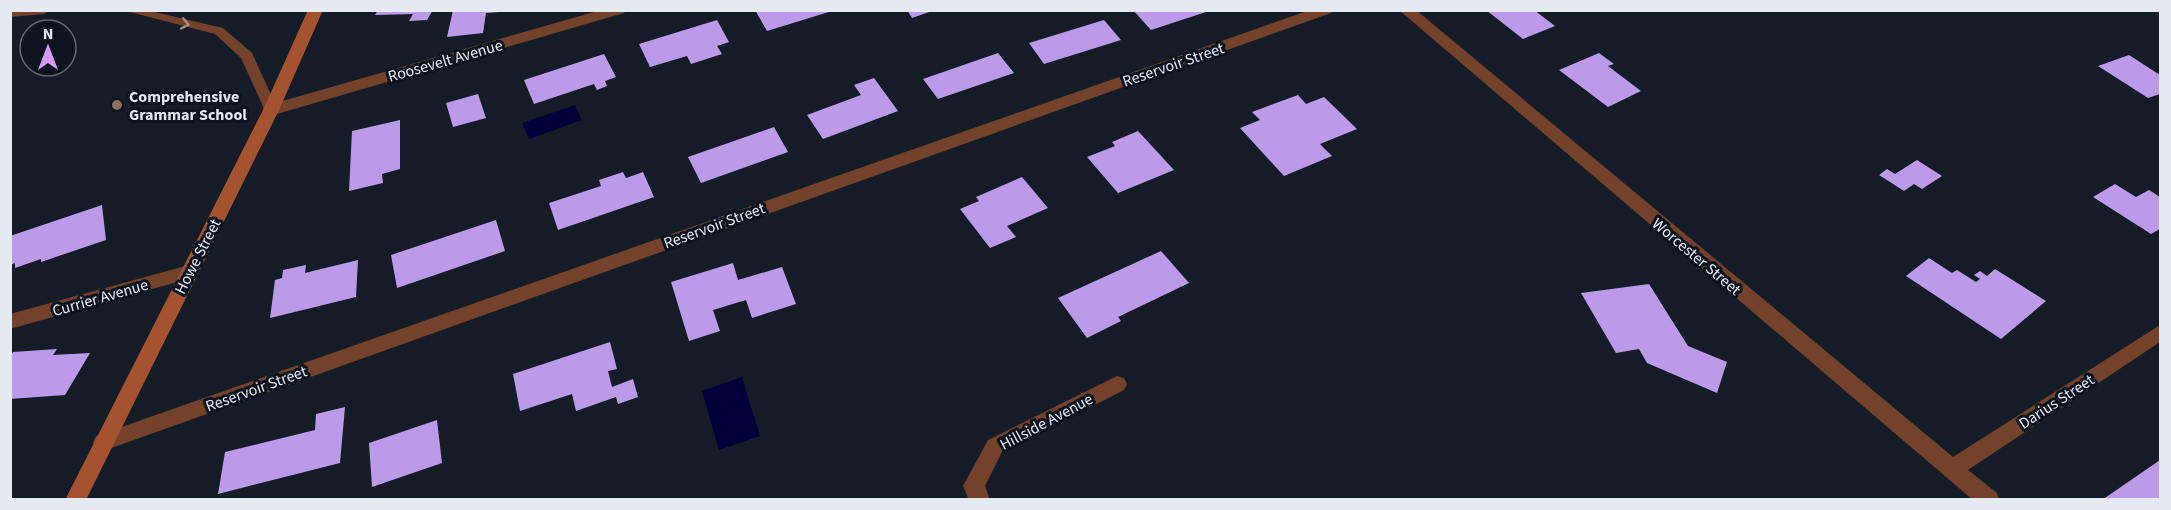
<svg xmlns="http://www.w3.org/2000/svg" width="2171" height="510" font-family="'Source Sans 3',sans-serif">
	<rect width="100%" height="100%" fill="#141c28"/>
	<path fill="#01003b" d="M575,105L582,120L529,139L522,123Z
		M742,377L760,436L719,450L702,391Z"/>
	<path fill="#bc9ae9" d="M378,10H433L427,20L409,21L413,14L375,15Z
		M453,10H499V12L486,13L483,33L447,37Z
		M755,10H832V11L767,31Z
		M907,10H932V11L912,18Z
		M1133,10H1209V11L1151,30Z
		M1486,10H1534L1555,26L1523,39Z
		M717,20L729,42L717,46L722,54L691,64L687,56L650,67L639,44Z
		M1104,20L1121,40L1044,64L1029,43Z
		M998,53L1014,73L938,99L923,79Z
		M1599,53L1614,64L1608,66L1641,91L1608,107L1559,70Z
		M604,54L616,77L605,81L607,86L597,90L594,84L534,104L524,80Z
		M2129,55L2160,75V94L2148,98L2098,66Z
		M874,78L898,111L823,139L807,115L861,95L854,85Z
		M478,94L486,118L453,127L446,103Z
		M1298,95L1306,104L1324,97L1357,129L1320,144L1332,156L1284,176L1240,128L1260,120L1252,112Z
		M400,120V169L382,174L383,183L349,191L352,131Z
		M774,127L788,152L701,183L688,157Z
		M1138,131L1174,170L1118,193L1087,157L1115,146L1112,142Z
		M1917,160L1942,176L1922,189L1914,184L1904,191L1879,175L1887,169L1895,174Z
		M623,172L626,178L643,172L654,197L558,230L549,203L601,186L599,180Z
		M1022,177L1048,208L1007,226L1016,237L990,248L960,209L979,201L976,197Z
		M2115,184L2136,197L2149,190L2160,197V229L2151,234L2093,197Z
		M102,205L106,240L41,262V259L15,268V263L10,265V236Z
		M496,220L505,251L397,288L391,255Z
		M1161,251L1189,283L1118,317L1121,321L1087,338L1058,298Z
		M1929,258L1952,273L1957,270L1976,282L1980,279L1974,275L1980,271L1987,276L1995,269L2046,301L2001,339L1906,276Z
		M358,260L356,297L270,318L275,280L282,278L283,270L306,265L305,273Z
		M733,263L738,280L782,267L796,304L752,318L746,300L713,310L720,331L689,341L671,282Z
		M1649,284L1688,346L1727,362L1717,393L1647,363L1639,349L1616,353L1581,293Z
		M610,342L617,369L608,371L612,387L633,379L638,397L618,404L616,397L576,411L572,394L520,411L513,374Z
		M57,349L53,355L90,353L65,395L10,399V357L13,352Z
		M345,407L340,463L218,494L225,452L315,430L316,414Z
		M437,420L442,463L372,487L369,443Z
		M2160,460V500H2102Z"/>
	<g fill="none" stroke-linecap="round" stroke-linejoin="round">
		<path fill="#74412a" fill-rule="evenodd" d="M10,10H50L44,14L10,17Z
			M122,10H146L223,28L252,53L278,110L276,113H266L241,58L215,34Z"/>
		<path fill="#74412a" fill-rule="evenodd" d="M601,10H626L624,13L277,114H265L263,110L265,106Z
			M1310,10H1333L1331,13L103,451L96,448L93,442L96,436Z
			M1399,10H1416L1953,457L2160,325V342L1968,470L1997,493L1999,500H1973Z
			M189,265L195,267L198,272L195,277L10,329V314Z
			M1117,376L1124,378L1127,384L1124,390L1002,452L985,486L990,500H969L963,486L988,440Z"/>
		<path fill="#a5532e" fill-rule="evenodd" d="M308,10H323L279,110L86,500H65L263,110Z"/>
	</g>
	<defs><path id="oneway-chevron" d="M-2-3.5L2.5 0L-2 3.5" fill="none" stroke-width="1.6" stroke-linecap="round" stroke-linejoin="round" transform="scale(1.5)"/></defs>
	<use stroke="#a68d84" href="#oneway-chevron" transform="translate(185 24) rotate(12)"/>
	<circle fill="#8d6e63" stroke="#0b131f" stroke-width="2" cx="117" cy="105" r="6"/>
	<g text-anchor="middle" stroke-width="6" stroke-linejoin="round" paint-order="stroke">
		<g font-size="16" fill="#e4e9f2" stroke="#0b131f">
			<text transform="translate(445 60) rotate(-16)" y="6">Roosevelt Avenue</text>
			<text transform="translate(1173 64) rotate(-19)" y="6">Reservoir Street</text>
			<text transform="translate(714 225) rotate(-20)" y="6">Reservoir Street</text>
			<text transform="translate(197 256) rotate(-63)" y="6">Howe Street</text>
			<text transform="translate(1697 256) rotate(40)" y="6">Worcester Street</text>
			<text transform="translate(100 297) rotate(-16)" y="6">Currier Avenue</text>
			<text transform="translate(256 388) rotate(-20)" y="6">Reservoir Street</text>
			<text transform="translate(2056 401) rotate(-33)" y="6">Darius Street</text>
			<text transform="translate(1046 421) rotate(-28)" y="6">Hillside Avenue</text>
		</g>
		<g font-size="16" font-weight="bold" fill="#e4e9f2" stroke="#0b131f" text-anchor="start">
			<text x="129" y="102">Comprehensive<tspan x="129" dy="18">Grammar School</tspan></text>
		</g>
	</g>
	<rect width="2171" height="510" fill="none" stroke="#e4e9f2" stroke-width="24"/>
	<g transform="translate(48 48)"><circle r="28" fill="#0b131f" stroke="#626973" stroke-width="1.5"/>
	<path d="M0-4.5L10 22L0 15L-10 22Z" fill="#d89af8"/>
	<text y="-9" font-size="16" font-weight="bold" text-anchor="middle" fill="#e4e9f2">N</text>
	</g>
</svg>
